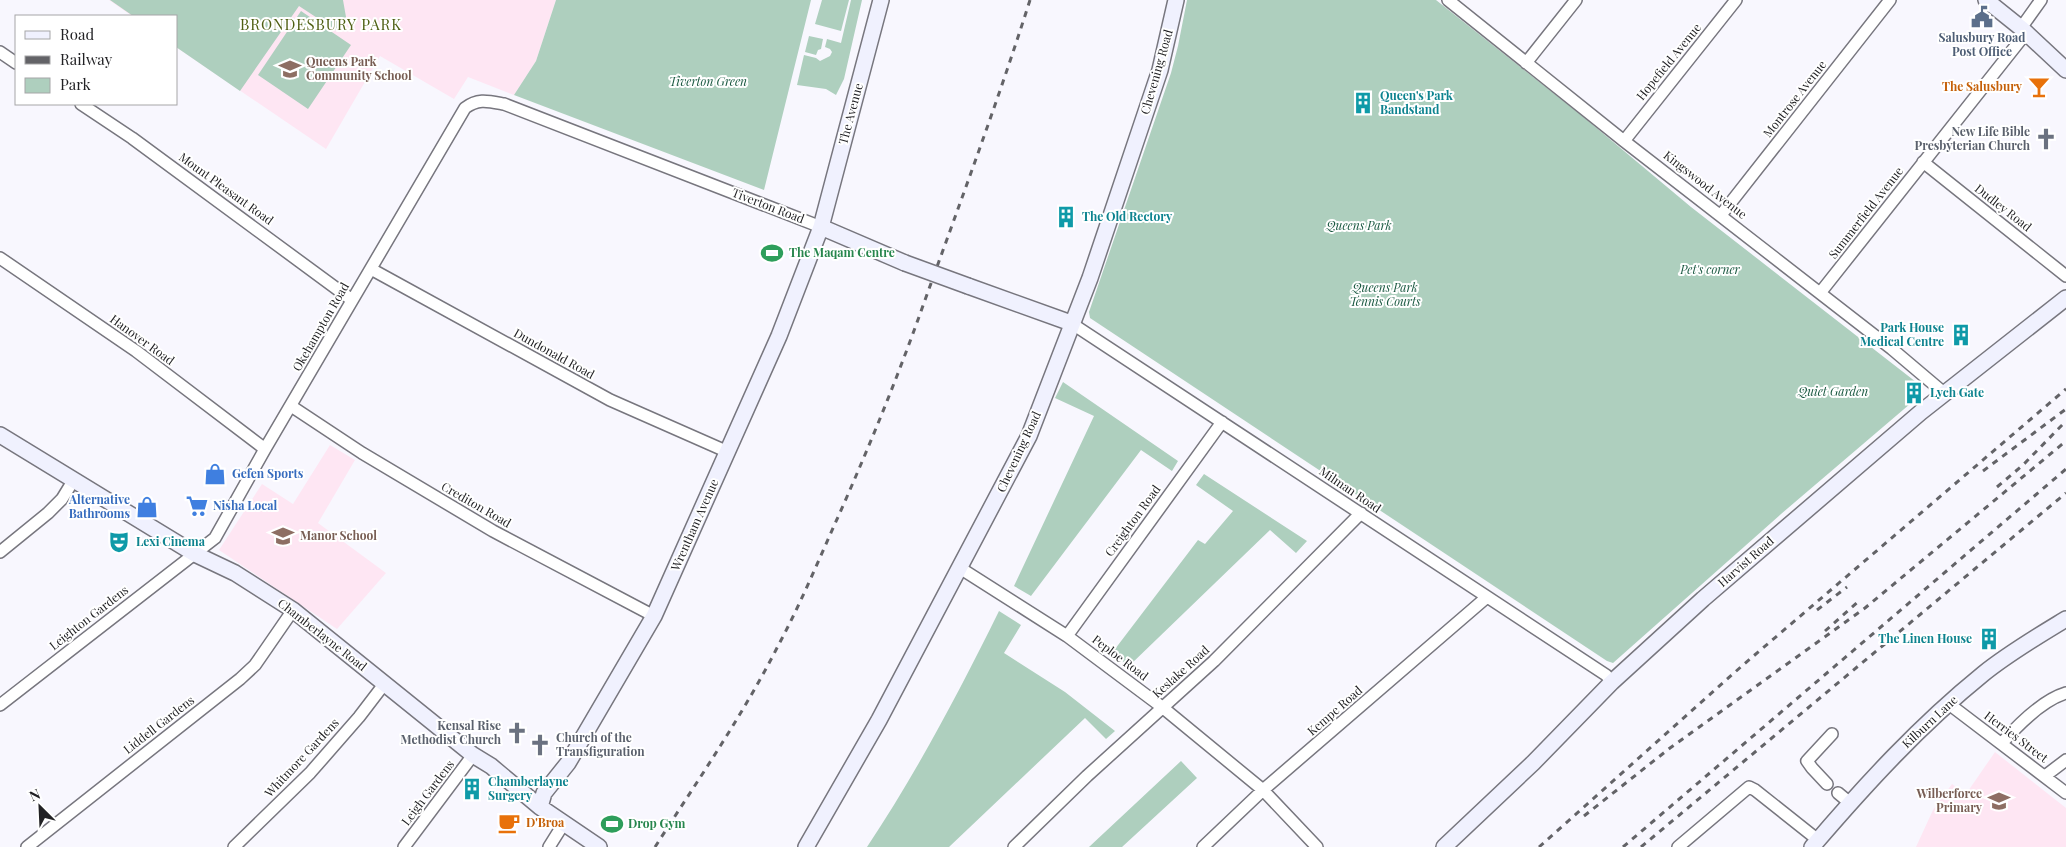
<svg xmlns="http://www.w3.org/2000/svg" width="2066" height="847" font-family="'Playfair Display',serif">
	<rect width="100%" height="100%" fill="#f8f7fe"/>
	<path fill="#fee6f3" d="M109,0H556L536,61L514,95L468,77L454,99L380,56L326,149L176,47V16H132Z
		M330,445L355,460L318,523L386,573L337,629L219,550L262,484L293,504Z
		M1995,752L2066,808V847H1916L1933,810L1952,784L1966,794Z"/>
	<path fill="#aecfbe" d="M110,0H343L346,17L337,31L299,6L240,91L176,47V16H133Z
		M556,0H811L764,190L514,95L536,61Z
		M822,0H849L841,31L815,24Z
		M851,0H862L844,79L836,95L826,89L797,85L804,55L816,58L820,61L830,56L832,52L830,49L825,47L827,39L841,43Z
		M1187,0H1436L1581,115L1691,207L1916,382L1918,388H1911V398H1917L1781,514L1613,663L1607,661L1090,318L1089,312L1171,73L1178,46Z
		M301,11L351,45L308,109L258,75Z
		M809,36L823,39L821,49L818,50L816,55L805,52Z
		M1063,382L1178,461L1172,471L1141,450L1031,596L1014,586L1094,416L1055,398Z
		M1204,474L1307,541L1296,553L1270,530L1129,666L1112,653L1198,540L1205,544L1233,511L1196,485Z
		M999,611L1021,625L1004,653L1065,692L1115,731L1106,739L1085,718L949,847H867C917,772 959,692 999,611Z
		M1181,761L1197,778L1122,847H1089Z"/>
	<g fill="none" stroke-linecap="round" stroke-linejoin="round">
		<g stroke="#77767e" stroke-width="14">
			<path id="street" d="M1448,0L1624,141L1892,349L1944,393
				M2021,28L2041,0
				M0,52L16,63
				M1526,63L1576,0
				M81,104L132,138L352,300
				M1624,141L1736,0
				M1923,162L2066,276
				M1721,215L1890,0
				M0,258L136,351L265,449
				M371,269L610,400L728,452
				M1820,293L2026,33
				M1071,323L1606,675L1612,682
				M291,406L362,453L493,531L654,616
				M0,552L48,513L62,499L73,481
				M960,568L1067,636L1162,707L1263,790L1317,847
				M1067,636L1222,422
				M1949,704L2066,793
				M0,705L215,538L265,449L465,108C478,98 488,101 504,104L821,227
				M2002,743C2017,726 2043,700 2066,693
				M2045,776L2066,760
				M1827,784L1812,768L1807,761L1832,734
				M1838,793L1850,803
				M27,847L240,679L255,665L293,610
				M234,847L310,773L359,717L385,683
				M404,847L473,755
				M549,847L564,823
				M1014,847L1087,776L1214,661L1361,513
				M1203,847L1263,790L1487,597
				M1678,847L1749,787L1755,790L1818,840"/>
		</g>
		<g stroke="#77767e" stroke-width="18">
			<path id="secondary" d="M1986,0L2021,28L2066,70
				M821,227L905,263
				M968,286L1071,323
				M0,435L195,554L235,573L293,610L473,755L491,766L540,807L599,847
				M540,807L544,793L568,763L654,616L779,336L821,227L881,0
				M806,847L879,720L1029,436L1090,278L1160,70L1176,0
				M1444,847L1533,763L1612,682L1703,599L1921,412L2066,298
				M1812,847C1865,785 1920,725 1983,674C2009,653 2038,636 2066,619"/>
		</g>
		<use href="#street" stroke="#fff" stroke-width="11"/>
		<use href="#secondary" stroke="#f0f1fe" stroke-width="15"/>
		<path stroke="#636367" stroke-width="3" stroke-dasharray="6 6" stroke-linecap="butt" d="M1983,471L2066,409
			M1997,487L2023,465L2066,421
			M1817,610L1847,587
			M1825,631L1859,601
			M1584,816L1670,748L1865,608L2066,441
			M655,847C698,780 743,715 779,644C801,603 819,559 838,517C870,445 899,374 925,300C961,200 998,101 1030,0
			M1539,847L1743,665L2066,389
			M1623,847L2066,469
			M1641,847L2066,493"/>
		<g stroke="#77767e" stroke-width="18" stroke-linecap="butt">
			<path id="secondary-bridge" d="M905,263L968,286"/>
		</g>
		<use href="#secondary-bridge" stroke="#f0f1fe" stroke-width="15"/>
	</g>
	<defs>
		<g id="civic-bare" transform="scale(1.725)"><path d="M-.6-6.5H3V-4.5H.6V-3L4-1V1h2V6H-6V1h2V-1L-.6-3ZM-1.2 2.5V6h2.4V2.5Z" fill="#5c6f8a" stroke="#fff" stroke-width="2.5" paint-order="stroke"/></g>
		<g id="school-bare" transform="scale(1.725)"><path d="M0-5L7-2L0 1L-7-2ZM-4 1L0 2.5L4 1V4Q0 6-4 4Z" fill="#8d6e63" stroke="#fff" stroke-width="2.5" paint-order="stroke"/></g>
		<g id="bar-bare" transform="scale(1.725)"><path d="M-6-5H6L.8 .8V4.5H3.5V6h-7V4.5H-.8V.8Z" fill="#e8710a" stroke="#fff" stroke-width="2.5" paint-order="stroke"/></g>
		<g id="building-bare" transform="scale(1.725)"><path d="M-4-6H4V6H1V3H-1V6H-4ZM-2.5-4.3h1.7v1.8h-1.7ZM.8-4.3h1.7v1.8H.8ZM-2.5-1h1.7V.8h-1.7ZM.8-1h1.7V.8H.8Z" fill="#0f9aa8" stroke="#fff" stroke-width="2.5" paint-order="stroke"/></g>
		<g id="church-bare" transform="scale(1.725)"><path d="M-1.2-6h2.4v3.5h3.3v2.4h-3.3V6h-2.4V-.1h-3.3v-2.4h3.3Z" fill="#6b7280" stroke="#fff" stroke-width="2.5" paint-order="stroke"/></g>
		<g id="stadium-bare" transform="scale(1.725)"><path d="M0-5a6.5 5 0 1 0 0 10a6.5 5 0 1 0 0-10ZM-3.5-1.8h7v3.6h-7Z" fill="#2e9e5b" stroke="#fff" stroke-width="2.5" paint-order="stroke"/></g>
		<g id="shop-bare" transform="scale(1.725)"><path d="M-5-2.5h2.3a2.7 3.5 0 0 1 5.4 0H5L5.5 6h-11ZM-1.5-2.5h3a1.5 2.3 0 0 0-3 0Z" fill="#3f7fe0" stroke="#fff" stroke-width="2.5" paint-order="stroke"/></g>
		<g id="supermarket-bare" transform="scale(1.725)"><path d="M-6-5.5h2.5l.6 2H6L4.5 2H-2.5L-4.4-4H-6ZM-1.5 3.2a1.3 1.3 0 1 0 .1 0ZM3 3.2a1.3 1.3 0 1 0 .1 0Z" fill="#3f7fe0" stroke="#fff" stroke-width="2.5" paint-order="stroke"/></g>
		<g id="theatre-bare" transform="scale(1.725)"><path d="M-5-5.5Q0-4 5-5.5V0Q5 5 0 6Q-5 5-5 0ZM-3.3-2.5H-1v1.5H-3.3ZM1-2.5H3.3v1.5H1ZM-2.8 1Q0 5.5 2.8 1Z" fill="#0f9aa8" stroke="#fff" stroke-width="2.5" paint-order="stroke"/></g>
		<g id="cafe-bare" transform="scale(1.725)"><path d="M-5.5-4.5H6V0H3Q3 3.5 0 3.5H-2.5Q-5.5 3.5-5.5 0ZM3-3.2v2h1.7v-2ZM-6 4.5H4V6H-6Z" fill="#e8710a" stroke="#fff" stroke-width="2.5" paint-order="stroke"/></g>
	</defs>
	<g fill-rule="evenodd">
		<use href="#civic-bare" x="1982" y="17"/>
		<use href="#school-bare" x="290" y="69"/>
		<use href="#bar-bare" x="2039" y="87"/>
		<use href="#building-bare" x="1363" y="103"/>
		<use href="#church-bare" x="2046" y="139"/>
		<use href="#building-bare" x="1066" y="217"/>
		<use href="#stadium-bare" x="772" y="253"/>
		<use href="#building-bare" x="1961" y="335"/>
		<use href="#building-bare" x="1914" y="393"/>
		<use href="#shop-bare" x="215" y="474"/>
		<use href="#supermarket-bare" x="197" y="506"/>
		<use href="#shop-bare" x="147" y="507"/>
		<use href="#school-bare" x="283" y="536"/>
		<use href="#theatre-bare" x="119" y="542"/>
		<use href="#building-bare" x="1989" y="639"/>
		<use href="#church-bare" x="517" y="733"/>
		<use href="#church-bare" x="540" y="745"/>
		<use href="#building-bare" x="472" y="789"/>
		<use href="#school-bare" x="1999" y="801"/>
		<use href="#cafe-bare" x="509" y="823"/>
		<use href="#stadium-bare" x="612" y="824"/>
	</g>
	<g text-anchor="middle" stroke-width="4" stroke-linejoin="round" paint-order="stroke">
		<g font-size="12" font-weight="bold" fill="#4e5e75" stroke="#fff">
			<text x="1982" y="42">Salusbury Road<tspan x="1982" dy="14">Post Office</tspan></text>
		</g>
		<g font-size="12" font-weight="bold" fill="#785e54" stroke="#fff" text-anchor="start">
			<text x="306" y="66">Queens Park<tspan x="306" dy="14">Community School</tspan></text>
			<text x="300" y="540">Manor School</text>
			<text x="1982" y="798" text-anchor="end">Wilberforce<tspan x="1982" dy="14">Primary</tspan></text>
		</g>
		<g font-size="12" fill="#212124" stroke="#fff">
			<text transform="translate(1669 62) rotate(-51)" y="4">Hopefield Avenue</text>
			<text transform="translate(1157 72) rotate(-74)" y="4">Chevening Road</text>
			<text transform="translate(1795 99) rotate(-52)" y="4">Montrose Avenue</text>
			<text transform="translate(851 114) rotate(-75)" y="4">The Avenue</text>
			<text transform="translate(1705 185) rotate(38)" y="4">Kingswood Avenue</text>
			<text transform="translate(226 189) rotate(36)" y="4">Mount Pleasant Road</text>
			<text transform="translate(768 206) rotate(21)" y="4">Tiverton Road</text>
			<text transform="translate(2003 208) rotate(38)" y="4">Dudley Road</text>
			<text transform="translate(1866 213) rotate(-52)" y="4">Summerfield Avenue</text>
			<text transform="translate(321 327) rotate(-60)" y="4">Okehampton Road</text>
			<text transform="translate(142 340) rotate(36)" y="4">Hanover Road</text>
			<text transform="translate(554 354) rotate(29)" y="4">Dundonald Road</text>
			<text transform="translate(1019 452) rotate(-65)" y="4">Chevening Road</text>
			<text transform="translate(1350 490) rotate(34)" y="4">Milman Road</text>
			<text transform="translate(476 505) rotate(30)" y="4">Crediton Road</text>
			<text transform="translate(1133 521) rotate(-54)" y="4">Creighton Road</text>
			<text transform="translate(695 525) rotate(-66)" y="4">Wrentham Avenue</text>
			<text transform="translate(1746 562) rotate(-41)" y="4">Harvist Road</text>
			<text transform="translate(89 618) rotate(-38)" y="4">Leighton Gardens</text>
			<text transform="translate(322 635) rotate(38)" y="4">Chamberlayne Road</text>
			<text transform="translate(1120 658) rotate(37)" y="4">Peploe Road</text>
			<text transform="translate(1181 672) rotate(-42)" y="4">Keslake Road</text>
			<text transform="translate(1335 711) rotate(-41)" y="4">Kempe Road</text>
			<text transform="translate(1930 722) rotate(-43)" y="4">Kilburn Lane</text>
			<text transform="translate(159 725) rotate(-38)" y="4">Liddell Gardens</text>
			<text transform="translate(2016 737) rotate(37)" y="4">Herries Street</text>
			<text transform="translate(302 758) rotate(-47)" y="4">Whitmore Gardens</text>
			<text transform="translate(428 793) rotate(-53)" y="4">Leigh Gardens</text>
		</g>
		<g font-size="12" font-style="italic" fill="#195840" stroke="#fff">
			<text x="708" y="86">Tiverton Green</text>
			<text x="1359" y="230">Queens Park</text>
			<text x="1710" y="274">Pet's corner</text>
			<text x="1385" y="292">Queens Park<tspan x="1385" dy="14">Tennis Courts</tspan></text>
			<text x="1833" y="396">Quiet Garden</text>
		</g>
		<g font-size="12" font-weight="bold" fill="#c56008" stroke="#fff" text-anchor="end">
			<text x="2022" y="91">The Salusbury</text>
			<text x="526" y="827" text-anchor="start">D'Broa</text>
		</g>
		<g font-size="12" font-weight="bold" fill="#0d838f" stroke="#fff" text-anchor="start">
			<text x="1380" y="100">Queen's Park<tspan x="1380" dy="14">Bandstand</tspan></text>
			<text x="1082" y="221">The Old Rectory</text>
			<text x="1944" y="332" text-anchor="end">Park House<tspan x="1944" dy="14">Medical Centre</tspan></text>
			<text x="1930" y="397">Lych Gate</text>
			<text x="136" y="546">Lexi Cinema</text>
			<text x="1972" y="643" text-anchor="end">The Linen House</text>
			<text x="488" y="786">Chamberlayne<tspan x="488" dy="14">Surgery</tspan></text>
		</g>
		<g font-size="12" font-weight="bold" fill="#5b616d" stroke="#fff" text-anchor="end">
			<text x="2030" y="136">New Life Bible<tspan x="2030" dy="14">Presbyterian Church</tspan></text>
			<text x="501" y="730">Kensal Rise<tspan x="501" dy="14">Methodist Church</tspan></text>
			<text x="556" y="742" text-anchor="start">Church of the<tspan x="556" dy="14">Transfiguration</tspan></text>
		</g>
		<g font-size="12" font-weight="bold" fill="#27864d" stroke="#fff" text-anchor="start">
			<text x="789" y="257">The Maqam Centre</text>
			<text x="628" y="828">Drop Gym</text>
		</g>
		<g font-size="12" font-weight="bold" fill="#366cbe" stroke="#fff" text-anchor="start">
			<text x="232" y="478">Gefen Sports</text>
			<text x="130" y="504" text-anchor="end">Alternative<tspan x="130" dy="14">Bathrooms</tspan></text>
			<text x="213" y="510">Nisha Local</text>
		</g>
		<g font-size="15" letter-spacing="1" fill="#4f5f13" stroke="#fff">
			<text x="321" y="30">BRONDESBURY PARK</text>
		</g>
	</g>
	<rect x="15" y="15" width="162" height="90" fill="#ffffff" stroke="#a6a6a7"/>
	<rect x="25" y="31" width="25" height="8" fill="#f0f1fe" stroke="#a6a6a7"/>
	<text x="60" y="40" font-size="15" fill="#212124">Road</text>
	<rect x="25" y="56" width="25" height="8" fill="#636367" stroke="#a6a6a7"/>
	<text x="60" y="65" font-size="15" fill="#212124">Railway</text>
	<rect x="25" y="78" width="25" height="15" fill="#aecfbe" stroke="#a6a6a7"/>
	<text x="60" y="90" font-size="15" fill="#212124">Park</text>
	<g transform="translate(40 807) rotate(336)" stroke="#ffffff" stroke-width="4" paint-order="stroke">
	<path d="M0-4L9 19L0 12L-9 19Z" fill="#212124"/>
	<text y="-8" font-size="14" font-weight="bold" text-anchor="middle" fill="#212124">N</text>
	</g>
</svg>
